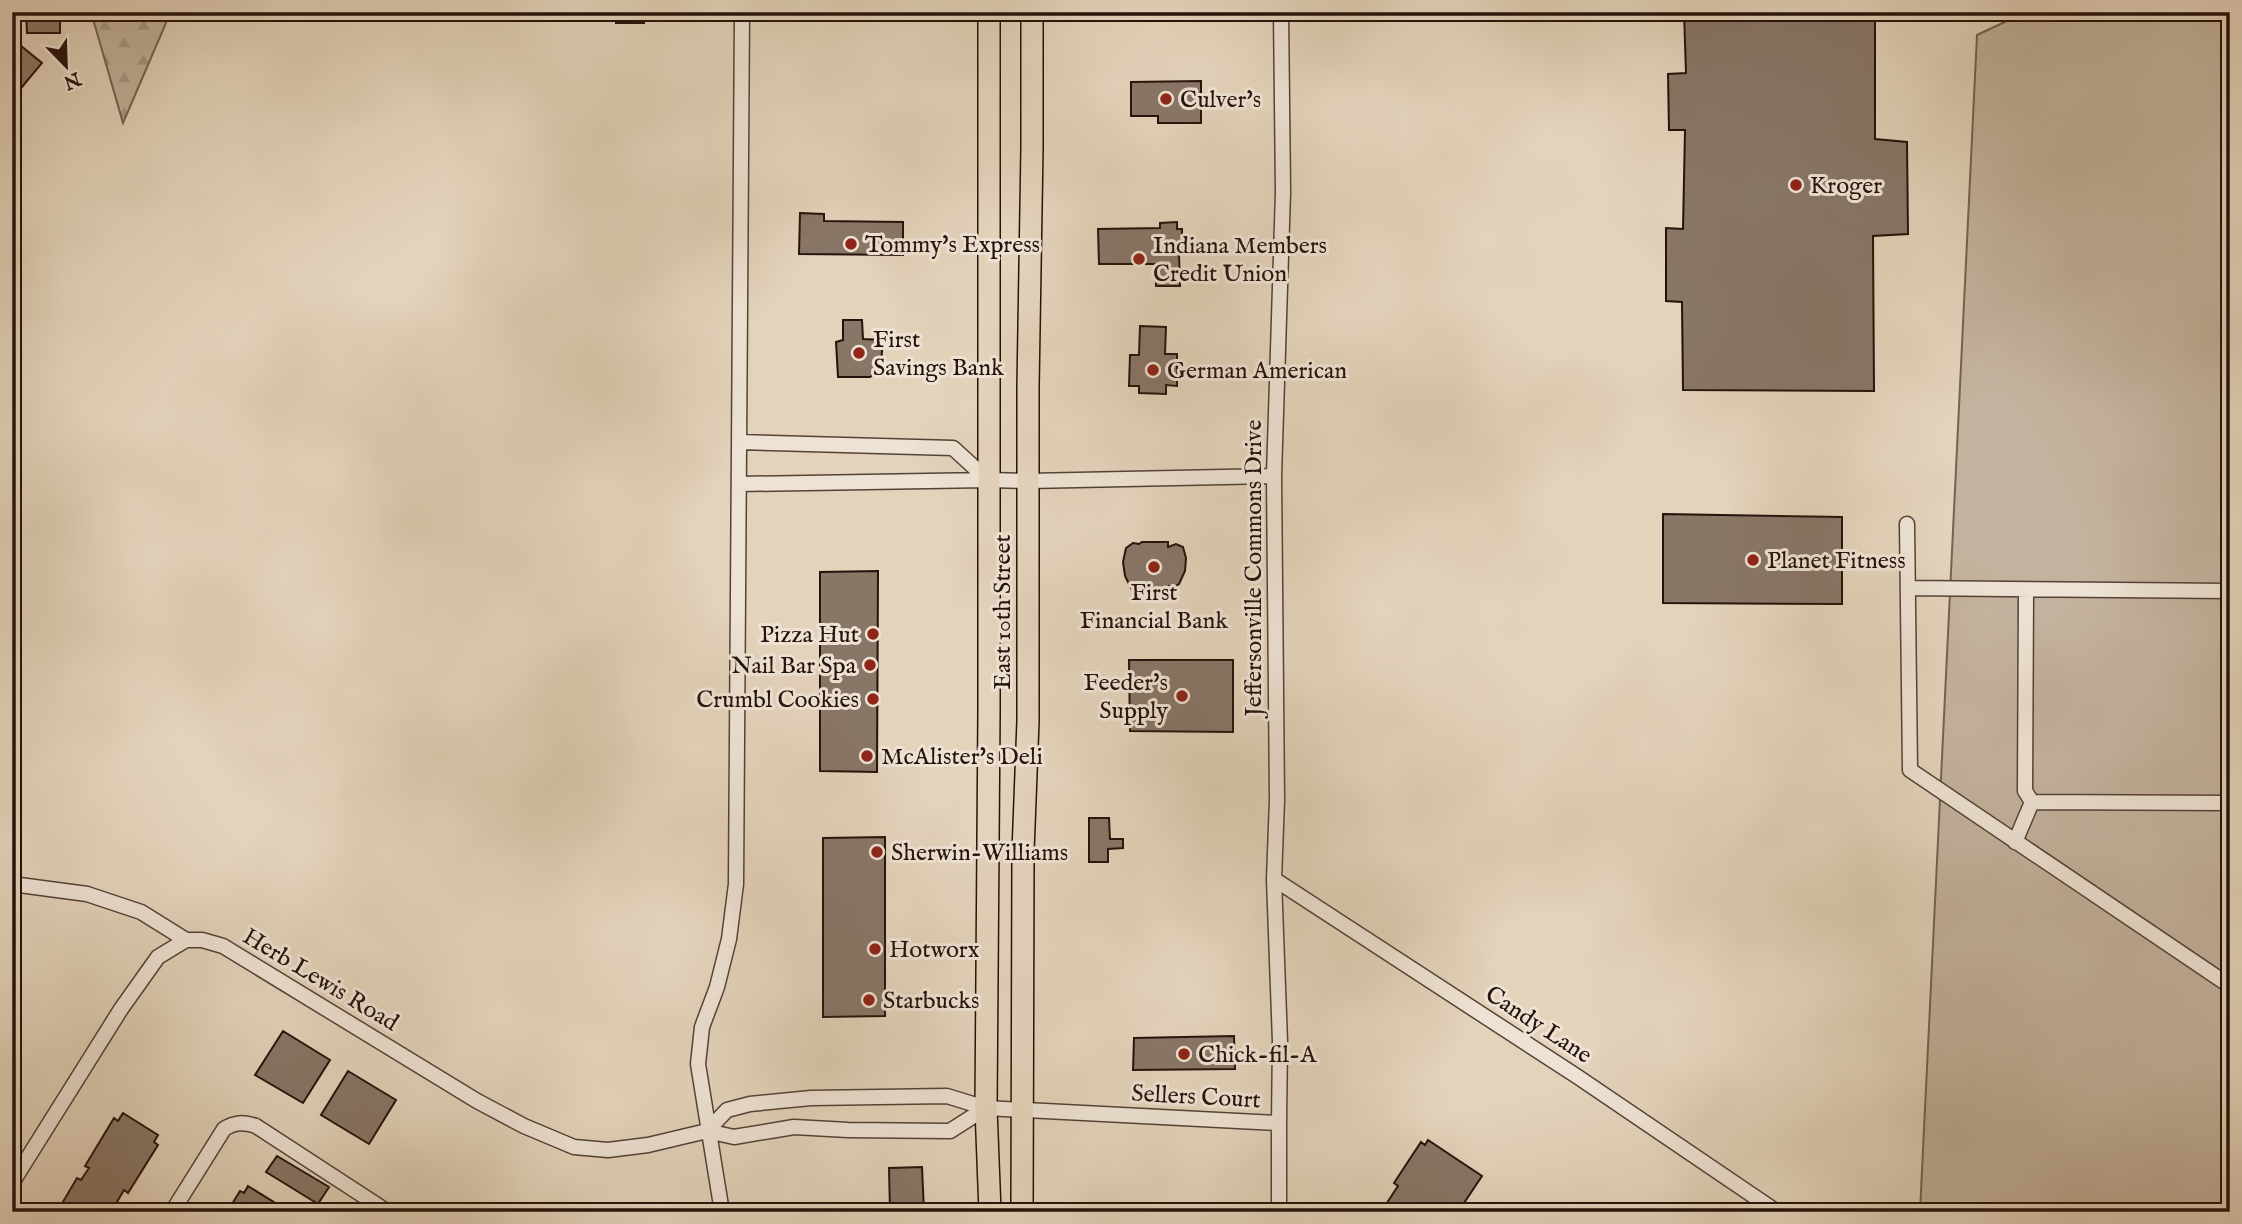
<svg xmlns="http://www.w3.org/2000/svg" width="2242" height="1224" font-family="'IM FELL English',serif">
	<defs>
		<pattern id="forest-firs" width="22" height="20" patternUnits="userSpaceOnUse" patternTransform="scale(1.75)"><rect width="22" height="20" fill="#c3b29d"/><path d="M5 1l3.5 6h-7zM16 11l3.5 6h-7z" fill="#a79886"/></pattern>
	</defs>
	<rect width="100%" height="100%" fill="#e3d3bb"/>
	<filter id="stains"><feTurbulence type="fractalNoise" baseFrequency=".00286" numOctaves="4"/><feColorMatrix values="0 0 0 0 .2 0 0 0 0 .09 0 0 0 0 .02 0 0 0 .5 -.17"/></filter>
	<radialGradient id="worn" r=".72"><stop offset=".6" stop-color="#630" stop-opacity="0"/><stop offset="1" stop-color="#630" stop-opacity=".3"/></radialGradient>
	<path fill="#c3b29d" stroke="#746254" stroke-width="2" d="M2026,12H2230V1212H1920L1977,35Z"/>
	<path fill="url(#forest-firs)" stroke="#746254" stroke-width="2" d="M91,12H166V23L123,123Z"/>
	<path fill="#887667" stroke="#25120b" stroke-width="2" d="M26,12H60V33H27Z
		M616,12H644V23H616Z
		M836,12H898V21H836Z
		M1684,12H1875V139L1907,142L1908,234L1873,236L1874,391L1683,390L1682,302L1666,301V228L1683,229L1685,130H1669L1668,74L1686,73Z
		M15,41L42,63L17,93L12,89V44Z
		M1201,81V123H1158V116H1131V82Z
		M800,213L824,214V221L903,222V255L799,254Z
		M1177,222V229H1182V239H1192V253L1179,254L1180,286H1156V264H1099L1098,229L1160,228V223Z
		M843,320H862L863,339L883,340L881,363L885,368L879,377L874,374L870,377H838L836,342L843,340Z
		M1140,326L1166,327L1165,354H1177V386L1166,385V394L1139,393V386H1129L1130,355H1139Z
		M1663,514L1842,517V604L1663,603Z
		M1142,542H1168V547L1176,544L1183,547L1186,558L1185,571L1179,584L1174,587L1169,586L1168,594L1139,595L1140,586L1131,588L1125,576L1123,562L1126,548L1133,543L1139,544Z
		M878,571L877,772L820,771V572Z
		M1129,660H1233V732L1130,731Z
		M1089,818H1109L1110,839H1123V848L1108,849V862H1089Z
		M885,837V1016L823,1017V838Z
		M283,1031L330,1060L303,1103L255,1075Z
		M1234,1036L1235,1069L1133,1070L1134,1038Z
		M348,1071L396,1100L369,1144L321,1115Z
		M123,1113L158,1135L154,1142L158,1145L128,1193L124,1190L117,1202L121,1205L117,1212H57L77,1178L81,1180L89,1168L85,1166L114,1118L118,1121Z
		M1428,1140L1482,1176L1458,1212H1381L1398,1186L1394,1183L1421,1142L1425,1145Z
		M277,1156L329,1187L318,1204L266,1172Z
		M922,1167L924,1212H890L889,1168Z
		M248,1186L285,1209L283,1212H227L240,1191L244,1193Z"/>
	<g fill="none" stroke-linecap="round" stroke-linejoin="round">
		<g stroke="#544237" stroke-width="17">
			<path id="street" d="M739,442L953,448L988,480
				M739,484L988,480L1028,481L1274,476
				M1907,524L1910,770L2230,986
				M1909,588L2230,591
				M2026,590L2025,791L2032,802
				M2015,842L2032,802L2230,803
				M1274,879L1578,1077L1777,1212
				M12,884L87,894L141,912L186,940
				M1279,1123L1280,1042L1274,879L1277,800L1274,476L1283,192L1281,12
				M707,1131L727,1110L750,1104L811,1098L947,1096L986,1108L1279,1123V1212
				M12,1183L121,1009L158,957L186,940H202L223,946L477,1101L524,1126L574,1147L608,1150L648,1145L707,1131L734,1137L794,1127L848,1130L950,1131L986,1108
				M172,1212L224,1129C235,1122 243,1122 256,1126L388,1212
				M722,1212L698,1064L702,1027L717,987L729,939L736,884L742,12"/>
		</g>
		<g stroke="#25120b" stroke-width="24">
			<path id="primary" d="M989,12V711L986,1108L990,1212
				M1022,1212L1023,852L1028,721V387L1032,148V12"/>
		</g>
		<use href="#street" stroke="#ede2d3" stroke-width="14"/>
		<use href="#primary" stroke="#e3d3bb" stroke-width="21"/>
	</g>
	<g fill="#8f2418" stroke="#ede2d3" stroke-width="2.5">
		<circle cx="1166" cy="99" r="7"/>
		<circle cx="1796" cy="185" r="7"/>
		<circle cx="851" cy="244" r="7"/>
		<circle cx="1139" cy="259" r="7"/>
		<circle cx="859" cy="353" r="7"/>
		<circle cx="1153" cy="370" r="7"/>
		<circle cx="1753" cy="560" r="7"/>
		<circle cx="1154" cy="567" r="7"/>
		<circle cx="873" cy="634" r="7"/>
		<circle cx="870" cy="665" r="7"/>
		<circle cx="1182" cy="696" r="7"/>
		<circle cx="873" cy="699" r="7"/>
		<circle cx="867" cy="756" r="7"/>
		<circle cx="877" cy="852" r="7"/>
		<circle cx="875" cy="949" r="7"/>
		<circle cx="869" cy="1000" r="7"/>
		<circle cx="1184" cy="1054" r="7"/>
	</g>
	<g text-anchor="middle" stroke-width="6" stroke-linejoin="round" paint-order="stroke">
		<g font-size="24" fill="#25120b" stroke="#ede2d3" text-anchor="start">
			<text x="1180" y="107">Culver's</text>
			<text x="1810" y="193">Kroger</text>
			<text x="865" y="252">Tommy's Express</text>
			<text x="1153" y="253">Indiana Members<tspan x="1153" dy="28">Credit Union</tspan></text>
			<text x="873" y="347">First<tspan x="873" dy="28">Savings Bank</tspan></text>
			<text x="1167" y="378">German American</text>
			<text x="1767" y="568">Planet Fitness</text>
			<text x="1154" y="600" text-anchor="middle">First<tspan x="1154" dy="28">Financial Bank</tspan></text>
			<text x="859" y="642" text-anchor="end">Pizza Hut</text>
			<text x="856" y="673" text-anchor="end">Nail Bar Spa</text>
			<text x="1168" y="690" text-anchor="end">Feeder's<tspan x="1168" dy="28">Supply</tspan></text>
			<text x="859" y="707" text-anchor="end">Crumbl Cookies</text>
			<text x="881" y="764">McAlister's Deli</text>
			<text x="891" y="860">Sherwin-Williams</text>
			<text x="889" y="957">Hotworx</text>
			<text x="883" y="1008">Starbucks</text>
			<text x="1198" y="1062">Chick-fil-A</text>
		</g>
		<g font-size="24" fill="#25120b" stroke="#ede2d3">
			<text transform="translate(1253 568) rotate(-90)" y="8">Jeffersonville Commons Drive</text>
			<text transform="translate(1002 612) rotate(-90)" y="8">East 10th Street</text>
			<text transform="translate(321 979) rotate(31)" y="8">Herb Lewis Road</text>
			<text transform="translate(1539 1024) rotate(33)" y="8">Candy Lane</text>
			<text transform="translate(1196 1096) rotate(3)" y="8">Sellers Court</text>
		</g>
	</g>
	<rect width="2242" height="1224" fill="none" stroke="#e3d3bb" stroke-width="42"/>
	<rect x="14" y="14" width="2214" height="1196" fill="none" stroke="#25120b" stroke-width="3.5"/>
	<rect x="21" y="21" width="2200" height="1182" fill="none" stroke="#25120b" stroke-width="2"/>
	<g transform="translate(66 66) rotate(157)" stroke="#ede2d3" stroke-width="5" paint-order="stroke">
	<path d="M0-5L12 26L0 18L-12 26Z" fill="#25120b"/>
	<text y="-10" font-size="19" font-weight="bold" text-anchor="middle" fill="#25120b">N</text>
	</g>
	<rect width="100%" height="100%" filter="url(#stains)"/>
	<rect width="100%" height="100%" fill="url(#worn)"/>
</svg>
